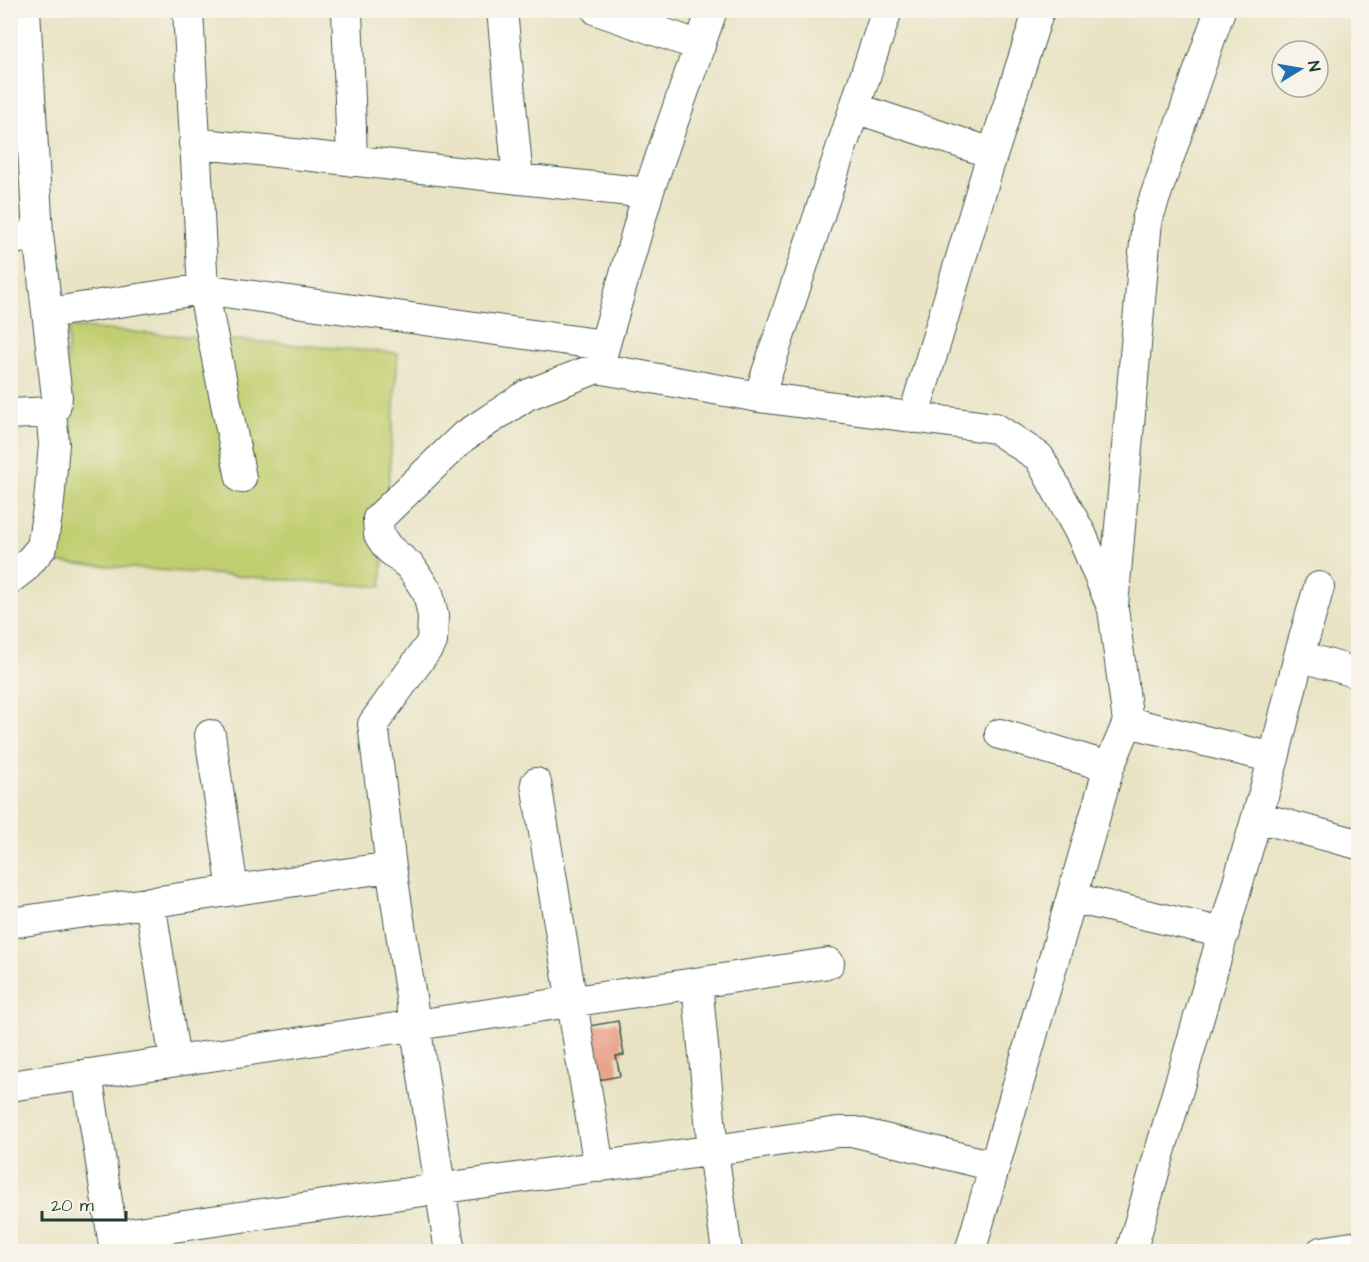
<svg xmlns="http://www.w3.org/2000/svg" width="1369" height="1262" font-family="'Architects Daughter',sans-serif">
	<rect width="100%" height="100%" fill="#f7f3e8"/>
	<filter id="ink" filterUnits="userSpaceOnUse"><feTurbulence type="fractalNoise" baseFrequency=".0167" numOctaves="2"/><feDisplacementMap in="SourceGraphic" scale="12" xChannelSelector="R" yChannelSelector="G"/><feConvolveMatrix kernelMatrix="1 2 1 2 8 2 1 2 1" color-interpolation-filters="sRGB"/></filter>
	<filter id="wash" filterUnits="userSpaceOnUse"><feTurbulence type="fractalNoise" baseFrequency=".008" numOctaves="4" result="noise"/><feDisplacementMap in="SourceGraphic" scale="24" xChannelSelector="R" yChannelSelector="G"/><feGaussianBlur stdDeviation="1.35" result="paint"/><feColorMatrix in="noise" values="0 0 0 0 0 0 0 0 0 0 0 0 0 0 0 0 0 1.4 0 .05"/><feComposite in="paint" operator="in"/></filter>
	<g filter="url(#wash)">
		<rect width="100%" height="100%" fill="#e9e3c4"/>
		<path fill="#c1ce70" stroke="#708652" stroke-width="1.5" d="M69,327L398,353L381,587L52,562Z"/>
		<g id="blocks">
			<path fill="#e9a38b" d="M618,1021L624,1055L616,1056L620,1076L593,1081L583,1027Z"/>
		</g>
	</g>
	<g filter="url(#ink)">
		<use href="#blocks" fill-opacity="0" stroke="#3d564a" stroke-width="1.5"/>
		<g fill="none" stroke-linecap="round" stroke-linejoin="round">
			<g stroke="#3d564a" stroke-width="32">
				<path id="street" d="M188,10L203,289L241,478
					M347,10L352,161
					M502,10L518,179
					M597,10L700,46
					M855,108L992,153
					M194,143L648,193
					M10,240L38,234
					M48,313L203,289L604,345
					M599,365L648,193L712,10
					M759,397L887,10
					M10,414L51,412L55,408L57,397L38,234L25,10
					M913,418L988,168L1039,10
					M10,579L24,568L42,547L49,502L54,444L51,412
					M1113,606L1147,220L1220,10
					M1299,656L1358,673
					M1128,722L1274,758
					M1000,734L1109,767
					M210,735L233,890
					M536,783L599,1167
					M1257,817L1358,844
					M1073,898L1224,933
					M150,902L175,1061
					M10,923L391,867
					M697,983L713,1151L727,1252
					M87,1074L115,1252
					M10,1086L829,963
					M113,1236C354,1199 597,1168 838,1132H856L994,1166
					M450,1252L391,867L373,724L432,642L433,616L428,593L411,567L388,548L379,535L378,519L463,437L527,395L597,368L759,397L995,428L1039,457L1082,536L1113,609L1128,722L1109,767L970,1252
					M1131,1252L1274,758L1299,656L1319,587
					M1321,1252L1358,1246"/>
			</g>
			<use href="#street" stroke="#fff" stroke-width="30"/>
		</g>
	</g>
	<rect width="1369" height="1262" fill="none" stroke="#f7f3e8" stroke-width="36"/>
	<g transform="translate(1300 69) rotate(79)"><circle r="28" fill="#f7f3e8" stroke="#a1aaa0" stroke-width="1.5"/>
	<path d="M0-4.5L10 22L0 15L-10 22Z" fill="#1f6fb2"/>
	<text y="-9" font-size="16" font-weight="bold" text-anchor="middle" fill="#1f3d34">N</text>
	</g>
	<path d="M42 1211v9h84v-9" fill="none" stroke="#1f3d34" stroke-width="3"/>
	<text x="51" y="1211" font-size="18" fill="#1f3d34" stroke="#f7f3e8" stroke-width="4.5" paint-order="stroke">20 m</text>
</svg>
